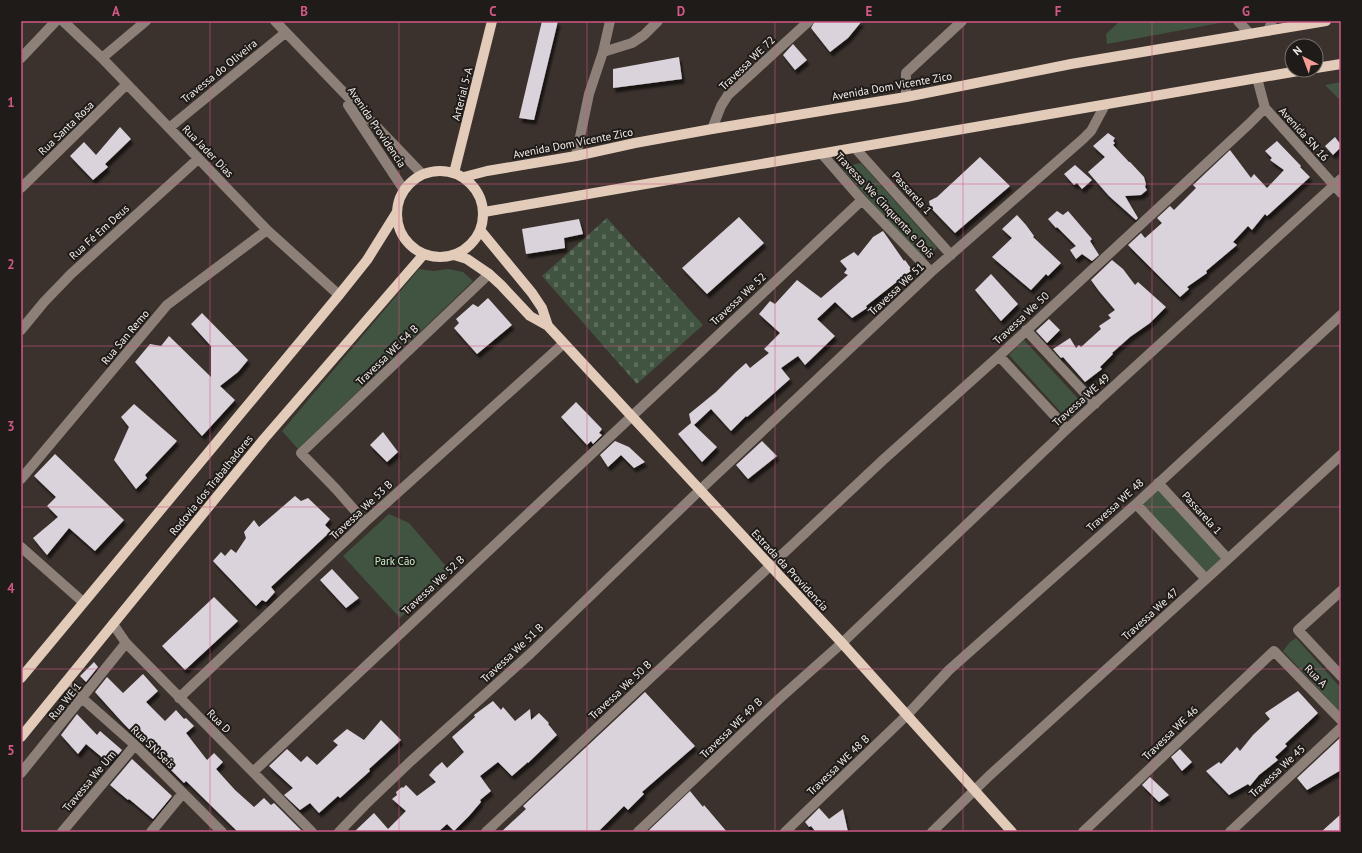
<svg xmlns="http://www.w3.org/2000/svg" width="1362" height="853" font-family="'PT Sans',sans-serif">
	<defs>
		<pattern id="cemetery-stones" width="16" height="16" patternUnits="userSpaceOnUse"><rect width="16" height="16" fill="#405441"/><path d="M2 7V4a2 2 0 0 1 4 0v3zM10 15v-3a2 2 0 0 1 4 0v3z" fill="#5c6d5d"/></pattern>
		<filter id="shadow"><feDropShadow dx="2.5" dy="4.5" stdDeviation="1" flood-color="#0009"/></filter>
	</defs>
	<rect width="100%" height="100%" fill="#3b322e"/>
	<path fill="#405441" d="M1120,21H1224L1225,22L1107,44L1106,34Z
		M1341,82V101L1325,85Z
		M861,163L937,248L922,261L841,167Z
		M419,269L433,271L448,269L463,272L473,281L298,449L282,431Z
		M1024,340L1084,405L1068,420L1009,355Z
		M1158,483L1228,559L1206,579L1136,504Z
		M389,514L409,523L451,572L400,618L343,556Z
		M1296,638L1341,688V713L1283,651L1290,642Z"/>
	<path fill="url(#cemetery-stones)" d="M607,218L703,325L637,384L542,276Z"/>
	<path fill="#dbd3db" filter="url(#shadow)" d="M542,21H558L534,120L519,118Z
		M815,21H862L848,38L830,52L811,28Z
		M793,44L807,60L795,70L783,55Z
		M679,57L682,79L613,88V69Z
		M120,127L131,139L105,164L108,167L93,180L70,156L84,142L96,155Z
		M1108,133L1115,138L1113,141L1115,143L1113,145L1129,162H1130L1144,177L1146,184L1145,187L1147,190L1141,195L1125,196L1138,218L1136,220L1109,196L1088,172L1105,157L1093,146Z
		M1335,137L1341,145V147L1333,155L1325,146Z
		M1277,141L1301,166L1300,167L1310,177L1267,216L1265,214L1252,230L1248,226L1233,242L1237,245L1206,271L1207,273L1187,287L1189,289L1180,297L1128,245L1141,233L1145,238L1162,223L1157,218L1170,206L1174,210L1196,188L1193,185L1230,150L1251,178L1254,174L1267,188L1284,170L1270,160L1272,158L1265,151Z
		M980,157L1010,186L955,233L930,207L929,201L937,197Z
		M1075,165L1092,180L1082,189L1077,183L1074,185L1064,174Z
		M1057,211L1063,215L1068,211L1092,239L1090,241L1099,255L1092,261L1082,254L1076,259L1070,250L1076,246L1057,227L1056,228L1048,219Z
		M1017,215L1026,225L1034,236L1033,237L1061,263L1048,276L1046,274L1031,290L992,257L1012,238L1002,229Z
		M739,217L764,243L707,294L682,268Z
		M579,219L583,234L564,238L565,248L526,254L522,229Z
		M883,231L904,261L905,260L912,270L866,306L867,308L852,318L835,302L817,319L835,336L805,365L798,356L781,368L790,379L747,417L746,416L731,431L711,409L694,425L717,447L702,462L678,434L691,423L689,414L716,392L736,372L746,363L750,368L769,353L764,349L780,333L759,314L770,301L775,304L797,280L821,298L848,275L844,273L847,269L840,261L854,252L858,256L873,237Z
		M1112,260L1123,269L1135,285L1138,282L1166,307L1150,323L1130,337L1112,353L1113,354L1100,367L1102,369L1085,382L1063,357L1061,358L1053,349L1070,338L1076,348L1079,345L1081,347L1101,329L1099,326L1111,318L1108,315L1115,310L1099,291L1091,280Z
		M991,274L1018,304L1001,321L975,290Z
		M488,298L512,325L477,354L454,328L459,323L456,319L473,304L478,307Z
		M202,313L248,360L238,372L220,386L235,400L202,436L135,362L150,344L161,346L169,336L211,377V346L191,324Z
		M1049,319L1060,330L1047,343L1036,331Z
		M576,402L602,429L599,433L602,435L593,444L591,441L587,445L561,417Z
		M134,404L177,441L145,475L147,478L136,489L114,460L129,427L121,417Z
		M383,432L398,452L387,462L370,445Z
		M615,441L629,447L645,462L634,468L621,455L608,467L600,455Z
		M762,441L777,456L748,479L736,465Z
		M55,454L124,520L95,551L69,528L47,555L33,538L58,517L47,506L56,497L34,476Z
		M295,496L301,501L308,498L330,519L325,525L331,531L271,587L275,592L266,602L262,600L256,606L213,561L221,552L225,556L231,549L236,553L246,538L244,532L254,520L259,527Z
		M332,569L359,598L346,608L320,580Z
		M214,597L238,621L185,670L162,646Z
		M94,662L98,667L86,682L80,676Z
		M143,674L158,691L146,702L165,721L176,710L184,719L186,718L194,726L186,733L207,760L214,753L223,762L216,769L235,790L254,807L264,798L271,805L274,803L303,832H238L186,781L184,783L160,759L161,758L144,739L135,731L133,733L123,723L95,692L107,677L123,693Z
		M1298,691L1318,713L1285,744L1287,746L1275,757L1278,760L1259,775L1250,786L1248,784L1229,795L1206,771L1219,762L1221,764L1237,747L1240,751L1253,735L1270,719L1265,713Z
		M645,692L695,746L642,792L644,794L628,810L624,806L598,832H501L526,809L523,806Z
		M493,701L501,710L503,707L515,721L530,709L531,720L539,713L549,723L548,724L557,735L528,763V762L512,776L498,762L480,776L491,791L480,800L481,802L469,816L454,831L447,824L438,832H354L374,813L388,829L406,811L392,799L397,795L396,792L402,787L403,788L406,785L417,796L436,782L429,775L435,768L442,762L447,768L464,752L452,737L475,717L474,715Z
		M77,714L97,735L100,731L122,750L110,764L86,744L78,754L61,735Z
		M381,720L401,740L369,769L370,771L340,798L338,796L319,813L310,803L300,810L284,795L293,788L269,766L287,749L301,762L307,756L317,765L338,745L333,741L347,729L364,740Z
		M1341,737V770L1307,790L1297,778Z
		M1180,749L1192,762L1182,771L1171,757Z
		M132,759L172,796L153,819L129,799L128,800L110,785Z
		M1150,777L1169,795L1159,802L1142,785Z
		M690,791L703,807L704,805L727,832H647Z
		M819,808L829,819L843,809L848,832H816L811,826L809,827L805,822Z
		M1341,814V832H1321Z"/>
	<g fill="none" stroke-linecap="round" stroke-linejoin="round">
		<path stroke="#8c8078" stroke-width="10" d="M63,21L102,58L267,230L339,295
			M275,21L422,174
			M1238,21L1250,34
			M1268,31L1272,21
			M603,52L632,43L644,35L658,21
			M21,58L56,21
			M102,58L146,21
			M906,97V73L962,21
			M348,105L404,190
			M1265,108L1341,193
			M169,128L285,33
			M712,129L721,106L728,95L809,21
			M855,148L951,255
			M822,154L862,200L931,272
			M576,156L589,94L603,52L610,21
			M21,188L127,84
			M21,330L44,302L71,274L198,159
			M1026,330L1095,404
			M999,356L1067,429
			M21,479L167,305L267,230
			M1158,483L1228,559
			M1136,504L1206,579
			M365,522L336,489L301,453L489,274
			M21,547L83,602
			M1341,591L1298,630L1341,676
			M113,624L126,643L312,832
			M65,683L135,745L222,832
			M179,698L365,522L563,344
			M253,772L862,200
			M21,773L126,643
			M62,832L135,745
			M151,832L183,793
			M339,832L365,805L411,761L530,654L700,490L931,272L1083,139L1091,131L1105,105
			M486,832L883,460L999,356L1249,124L1265,108L1257,78
			M638,832L779,699L842,643L1067,429L1341,179
			M785,832L907,715L949,670L1136,504L1341,315
			M932,832L989,776L1228,559L1341,455
			M1083,832L1274,651L1341,720
			M1230,832L1341,728"/>
		<path stroke="#e3cbba" stroke-width="10" d="M1316,68L1341,64
			M397 214a43 43 0 1 1 86 0a43 43 0 1 1-86 0Z
			M454,173L492,21
			M464,177L487,171L576,156L635,143L712,129L906,97L1071,64L1326,21
			M484,212L1304,70
			M480,230L532,293L542,308L548,326
			M454,255L467,259L489,274L501,285L530,316L548,326L842,643L1012,832
			M21,678L339,295L367,260L397,212
			M21,737L263,440L424,254"/>
	</g>
	<path fill="none" stroke="#d15886" stroke-width="1" stroke-opacity="0.55" d="M210,21V832M399,21V832M587,21V832M775,21V832M963,21V832M1152,21V832M21,184H1341M21,346H1341M21,507H1341M21,669H1341"/>
	<g text-anchor="middle" stroke-width="4" stroke-linejoin="round" paint-order="stroke">
		<g font-size="11" fill="#f3edea" stroke="#1f1b19">
			<text transform="translate(747 63) rotate(-44)" y="4">Travessa WE 72</text>
			<text transform="translate(219 71) rotate(-39)" y="4">Travessa do Oliveira</text>
			<text transform="translate(892 86) rotate(-10)" y="4">Avenida Dom Vicente Zico</text>
			<text transform="translate(462 94) rotate(-76)" y="4">Arterial 5-A</text>
			<text transform="translate(377 127) rotate(56)" y="4">Avenida Providencia</text>
			<text transform="translate(66 128) rotate(-44)" y="4">Rua Santa Rosa</text>
			<text transform="translate(1304 134) rotate(48)" y="4">Avenida SN 16</text>
			<text transform="translate(573 143) rotate(-11)" y="4">Avenida Dom Vicente Zico</text>
			<text transform="translate(208 151) rotate(46)" y="4">Rua Jader Dias</text>
			<text transform="translate(912 193) rotate(48)" y="4">Passarela 1</text>
			<text transform="translate(885 205) rotate(47)" y="4">Travessa We Cinquenta e Dois</text>
			<text transform="translate(99 232) rotate(-42)" y="4">Rua Fé Em Deus</text>
			<text transform="translate(896 289) rotate(-43)" y="4">Travessa We 51</text>
			<text transform="translate(738 299) rotate(-43)" y="4">Travessa We 52</text>
			<text transform="translate(1021 318) rotate(-43)" y="4">Travessa We 50</text>
			<text transform="translate(125 337) rotate(-50)" y="4">Rua San Remo</text>
			<text transform="translate(387 355) rotate(-44)" y="4">Travessa WE 54 B</text>
			<text transform="translate(1081 400) rotate(-42)" y="4">Travessa WE 49</text>
			<text transform="translate(211 485) rotate(-51)" y="4">Rodovia dos Trabalhadores</text>
			<text transform="translate(1115 505) rotate(-42)" y="4">Travessa WE 48</text>
			<text transform="translate(361 510) rotate(-43)" y="4">Travessa We 53 B</text>
			<text transform="translate(1202 513) rotate(48)" y="4">Passarela 1</text>
			<text transform="translate(790 570) rotate(47)" y="4">Estrada da Providencia</text>
			<text transform="translate(433 585) rotate(-43)" y="4">Travessa We 52 B</text>
			<text transform="translate(1150 614) rotate(-42)" y="4">Travessa We 47</text>
			<text transform="translate(512 653) rotate(-43)" y="4">Travessa We 51 B</text>
			<text transform="translate(1316 676) rotate(45)" y="4">Rua A</text>
			<text transform="translate(620 690) rotate(-43)" y="4">Travessa We 50 B</text>
			<text transform="translate(65 701) rotate(-51)" y="4">Rua WE 1</text>
			<text transform="translate(219 721) rotate(45)" y="4">Rua D</text>
			<text transform="translate(731 728) rotate(-44)" y="4">Travessa WE 49 B</text>
			<text transform="translate(1170 733) rotate(-44)" y="4">Travessa WE 46</text>
			<text transform="translate(153 747) rotate(44)" y="4">Rua SN Seis</text>
			<text transform="translate(838 765) rotate(-44)" y="4">Travessa WE 48 B</text>
			<text transform="translate(1277 771) rotate(-43)" y="4">Travessa We 45</text>
			<text transform="translate(89 781) rotate(-50)" y="4">Travessa We Um</text>
		</g>
		<g font-size="11" fill="#c5f0c6" stroke="#1f1b19">
			<text x="395" y="565">Park Cão</text>
		</g>
	</g>
	<rect width="1362" height="853" fill="none" stroke="#1f1b19" stroke-width="44"/>
	<g transform="translate(1304 58) rotate(318)"><circle r="19" fill="#1f1b19" stroke="#746f6d"/>
	<path d="M0-3L7 15L0 10L-7 15Z" fill="#f59c95"/>
	<text y="-6" font-size="11" font-weight="bold" text-anchor="middle" fill="#f3edea">N</text>
	</g>
	<rect x="22" y="22" width="1318" height="809" fill="none" stroke="#d15886" stroke-width="1.5"/>
	<g font-size="13" text-anchor="middle" font-weight="bold" fill="#d15886">
		<text x="116" y="16">A</text>
		<text x="304" y="16">B</text>
		<text x="493" y="16">C</text>
		<text x="681" y="16">D</text>
		<text x="869" y="16">E</text>
		<text x="1058" y="16">F</text>
		<text x="1246" y="16">G</text>
		<text x="11" y="107">1</text>
		<text x="11" y="269">2</text>
		<text x="11" y="431">3</text>
		<text x="11" y="593">4</text>
		<text x="11" y="755">5</text>
	</g>
</svg>
